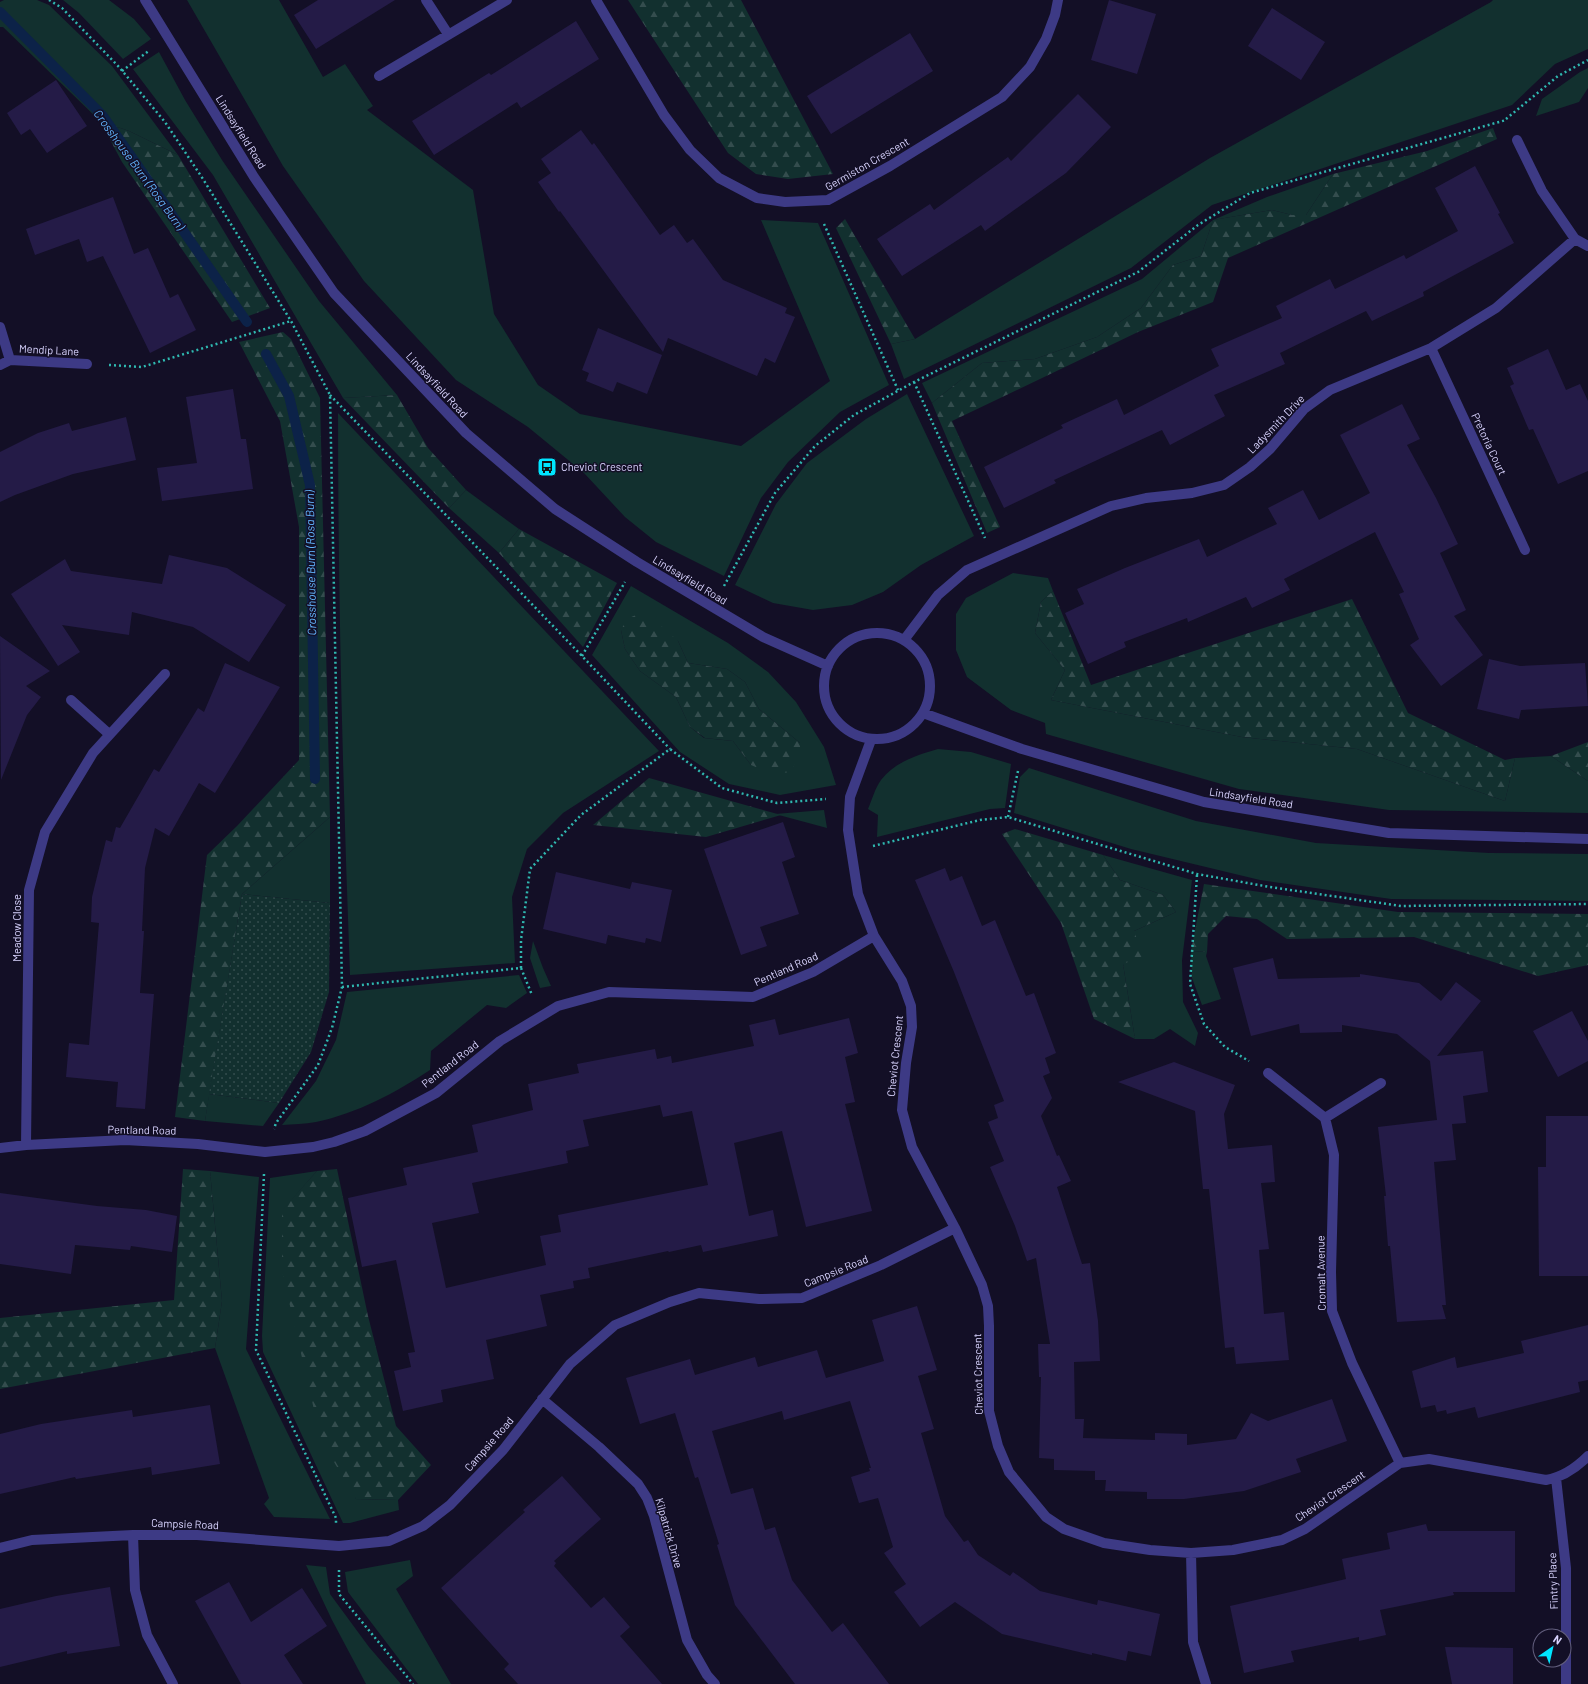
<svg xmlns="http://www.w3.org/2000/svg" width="1588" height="1684" font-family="Barlow,sans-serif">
	<defs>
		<pattern id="forest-firs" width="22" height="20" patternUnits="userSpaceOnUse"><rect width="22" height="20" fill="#12302f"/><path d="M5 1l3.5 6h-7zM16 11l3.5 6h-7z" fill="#344d4e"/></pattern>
		<pattern id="park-dots" width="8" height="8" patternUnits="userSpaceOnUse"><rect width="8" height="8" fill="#12302f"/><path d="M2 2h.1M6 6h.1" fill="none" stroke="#344d4e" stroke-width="1.8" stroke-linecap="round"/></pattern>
	</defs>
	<rect width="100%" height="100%" fill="#130f26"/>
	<path fill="#12302f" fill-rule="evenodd" d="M4,0H37L49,5L112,66L178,155L129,131L100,121L3,27H0V2Z
		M63,0H109L134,19L151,39L123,59L79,13Z
		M187,0H279L323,77L345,64L373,106L367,110L473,190L494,314L538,385L580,414L741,446L830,381L761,220L818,223L889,385L840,412L788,462L761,498L724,576L656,542L625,517L584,473L528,427L456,380L364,281L283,166Z
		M1493,0H1588V49L1555,64L1512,105L1212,205L1131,268L904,379L891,344L915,339L1210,158L1491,2Z
		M159,52L185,100L222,160L319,301L397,395L343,398L213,175L133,69Z
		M1588,68V88L1579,102L1536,116L1542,99L1580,72Z
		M1333,174L1306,215H1292L1272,210L1213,220L1201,256L1173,265L1141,308L1097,337L1035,359L982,363L932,403L922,383L1142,279L1213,220L1267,197Z
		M907,394L974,536L921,565L883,592L852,605L813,610L773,603L735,585L776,504L807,463L866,419Z
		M338,413L659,751L563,813L527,849L512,897L515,963L350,975C343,788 338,600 338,413Z
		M466,490L519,529L499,553L449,508Z
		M1013,573L1048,578L1053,591L1041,602L1035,633L1065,670L1051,700L1242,737L1357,749L1505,801L1515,758L1551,756L1588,781V813L1389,810L1239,789L1046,734L1045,723L1011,710L967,677L956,650V614L966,598Z
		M631,586L728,643L768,672L796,702L824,747L836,785L780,795L729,784L680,752L592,655ZM621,630L678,641L688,663L727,669L745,682L759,709L800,743L751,765L733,741L704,738L690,727L676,697L640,671L625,649Z
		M938,749L971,752L1011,764L1005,808L990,809L877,837L878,815L868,809C872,800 875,788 881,780C895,762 917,755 938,749Z
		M1029,768L1196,821L1316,843L1489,853L1588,854V901L1391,899L1260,880L1131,849L1014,813L1020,777Z
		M824,810L827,828L775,814Z
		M330,817V903L242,894Z
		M1103,855L1192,880L1182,960L1183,1002L1198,1033L1195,1046L1170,1029L1154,1039H1135L1123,964L1134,931L1176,912L1163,895L1120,880Z
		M533,941L543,968L551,986L540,988L530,958Z
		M1191,951L1207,952L1206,956L1221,999L1202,1005L1192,978Z
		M519,975L527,993L506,1008L487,1005L431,1051L430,1070C395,1093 358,1113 316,1122C305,1124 293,1124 282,1125L316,1081L336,1040L347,992Z
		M209,1094L279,1103L263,1126L205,1121Z
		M210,1171L259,1177L246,1349L330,1519L274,1517L264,1504L269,1498L215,1348L222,1301Z
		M317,1171L282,1211L356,1499L398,1500L399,1510L350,1523H343L263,1352L262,1336L270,1178Z
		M410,1560L413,1576L396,1589L451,1684H418L348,1592L345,1572Z
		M306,1565L326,1567L330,1594L369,1647L401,1684H366L332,1620Z"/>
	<path fill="url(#forest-firs)" d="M628,0H741L833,174L788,179L756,174L728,153Z
		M100,121L129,131L178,155L270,308L232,322L122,162Z
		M1493,128L1497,139L1228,258L1213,302L1138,332L952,421L1000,527L987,533L932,403L982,363L1035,359L1097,337L1141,308L1173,265L1201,256L1213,220L1272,210L1292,215H1306L1333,174L1427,151Z
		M845,219L915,339L891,344L836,228Z
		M283,332L291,339L320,398L330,817L242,894L205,1121L175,1117L207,855L237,826L299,760V527L280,421L239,342Z
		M397,395L428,448L466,490L449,508L343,398Z
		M519,529L617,583L583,647L499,553Z
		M1053,591L1091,685L1352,599L1408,713L1505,760L1515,758L1505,801L1357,749L1242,737L1051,700L1065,670L1035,633L1041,602Z
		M638,614L659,624L678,641L688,663L727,669L745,682L759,709L800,743V752L791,772L772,774L751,765L733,741L705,738L690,727L676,697L640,671L625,649L621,630L627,619Z
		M1588,742V781L1551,756Z
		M649,778L781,815L706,837L593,825Z
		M1015,829L1103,855L1120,880L1163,895L1176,912L1134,931L1143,956L1123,964L1135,1039L1094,1019L1061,923L1002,834Z
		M1204,884L1398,912L1588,914V965L1538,976L1414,937L1287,939L1257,919L1226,916L1208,934L1207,952L1191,951Z
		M183,1169L210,1171L222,1301L215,1348L0,1389V1318L174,1300Z
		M337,1169L368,1316L396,1426L431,1465L398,1500L356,1499L321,1440L282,1271V1210L317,1171Z"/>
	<path fill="url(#park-dots)" d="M242,894L330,903L329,992L311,1052L279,1103L209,1094Z"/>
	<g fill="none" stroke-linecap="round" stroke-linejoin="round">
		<path stroke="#0c2248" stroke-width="10" d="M0,12L103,116L247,322
			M266,354L289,396L310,485L315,779"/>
	</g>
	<path fill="#241b47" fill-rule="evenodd" d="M318,0H395L316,49L294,15Z
		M1109,0L1156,14L1137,74L1091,60Z
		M1272,8L1325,42L1301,80L1248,46Z
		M576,21L599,59L521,108L517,102L434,155L412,121L489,73L491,75Z
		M910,33L933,71L831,134L807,96Z
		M56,80L87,126L47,153L30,129L21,135L7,113Z
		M1078,94L1111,127L1066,173L985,231L981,225L902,276L877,239L930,204L934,210L1008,157L1011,161Z
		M581,130L592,145L594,143L660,235L674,225L687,243L693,239L723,280L787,308L785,313L795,317L775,363L765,358L757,376L668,338L663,352L560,211L559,212L538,182L551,173L541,159Z
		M1475,166L1500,213L1498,214L1514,243L1423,292L1424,296L1372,321L1366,311L1280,353L1285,364L1214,395L1225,416L1170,445L1162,430L1054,480L1056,483L1004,508L984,467L1063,428L1061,425L1117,399L1124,415L1219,366L1211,349L1282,318L1276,306L1330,279L1335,289L1404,255L1406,259L1458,231L1435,188Z
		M113,197L134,254L148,248L170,298L178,294L196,330L150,353L103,256L87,262L79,239L35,255L26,229Z
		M598,328L662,355L647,394L617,382L613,392L586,381L589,373L582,370Z
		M1548,349L1566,390L1580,384L1588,401V471L1558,484L1533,429L1529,430L1510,386L1514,384L1507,368Z
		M233,389L241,439H246L253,489L162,501L157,468L197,463L186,397Z
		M1402,404L1420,439L1407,445L1436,498L1458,544L1440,553L1466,610L1454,616L1483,655L1441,686L1410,645L1419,639L1399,594L1404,592L1375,532L1284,579L1290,590L1252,608L1246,597L1188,622L1187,618L1124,642L1126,647L1088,664L1065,613L1084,604L1077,589L1125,568L1199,539L1207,557L1277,524L1268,508L1303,490L1319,520L1370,493L1340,435Z
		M126,417L136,460L73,474L15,495L0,502V452L38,433L69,423L72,431Z
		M169,555L227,568L286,605L249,662L193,627L132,612L129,635L62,625L80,652L58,666L11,594L65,559L71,571L162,584Z
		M0,636L50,671L26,686L41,697L27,715L1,780Z
		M1489,659L1520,666L1585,663L1588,706L1521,710L1519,719L1477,709Z
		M225,663L280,687L215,793L199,783L169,836L155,828L145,868L142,931H144L140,993L154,994L145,1109L116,1107L118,1082L66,1077L69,1043L89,1045L99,923L91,922L92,897L106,840L112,842L116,827L120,828L154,769L159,772L198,708L204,712Z
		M783,822L795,857L782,862L799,914L760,927L767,946L741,955L704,849Z
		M945,868L950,881L962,876L982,926L995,920L1026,996L1034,993L1056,1053L1045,1058L1050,1073L1043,1076L1052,1098L1041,1116L1057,1156L1059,1155L1071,1181L1057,1187L1082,1264L1090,1263L1098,1321L1100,1361L1074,1362L1075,1419H1084L1083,1438L1155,1440V1433L1187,1434V1445L1236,1439L1251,1413L1268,1421L1332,1399L1347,1441L1296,1459L1301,1472L1244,1491L1184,1499H1147V1492L1105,1491L1106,1480H1095V1471L1054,1470V1459L1039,1458L1041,1377H1039L1038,1344H1050L1036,1258L1027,1261L1015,1226L990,1167L1004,1161L988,1122L998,1118L994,1105L1004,1101L954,972L915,880Z
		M556,872L630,889L632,882L672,890L661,942L646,938L645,943L608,935L606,944L543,929Z
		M1273,958L1278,979L1360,977V974L1419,983L1441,1001L1456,982L1481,1001L1437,1056L1483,1051L1488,1092L1463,1096L1466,1123L1452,1124L1456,1160L1434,1162L1446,1305H1442L1446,1319L1397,1322L1390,1246H1388L1384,1196H1386L1378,1127L1437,1120L1430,1061L1397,1034L1342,1025V1032L1300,1033L1299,1024L1251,1036L1233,968Z
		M1572,1011L1588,1041V1061L1558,1077L1533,1031Z
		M849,1018L858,1053L845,1057L855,1102L845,1104L872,1211L806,1227L782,1131L734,1143L749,1216L773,1210L778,1236L703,1252L701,1245L669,1252L668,1251L588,1268L590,1278L573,1281L574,1288L540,1295L547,1326L486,1340L494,1379L441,1390L443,1402L403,1411L394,1371L411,1367L408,1353L415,1352L396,1260L362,1267L348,1198L407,1185L403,1168L478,1152L472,1125L533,1110L528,1084L579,1073L577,1064L655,1049L657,1059L671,1056L672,1063L754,1046L749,1025L775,1019L779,1035ZM660,1105L663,1117L692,1111L708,1185L558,1215L561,1232L540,1236L546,1265L446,1288L432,1223L479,1213L472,1183L568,1163L566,1151L589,1146L583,1120Z
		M1174,1062L1235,1085L1224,1114L1228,1149L1272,1145L1275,1182L1261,1183L1269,1249L1259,1250L1264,1314L1284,1312L1289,1360L1236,1364L1234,1347L1225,1348L1209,1189H1203L1195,1111L1118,1082Z
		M1546,1116H1588V1276H1539L1538,1167H1546Z
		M0,1193L97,1206L146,1210L177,1216L172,1252L131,1246L130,1250L75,1245L71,1274L0,1264Z
		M917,1306L937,1370L918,1376L934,1429L921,1433L945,1516L964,1542L968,1540L978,1555L1010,1576L1013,1572L1040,1591L1097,1605L1098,1600L1160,1614L1151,1656L1128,1651L1126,1661L1092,1653V1655L1002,1634L955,1602L920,1627L894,1592L906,1584L884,1553L893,1547L878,1498L859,1503L851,1477L870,1471L869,1468H871L850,1401L784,1420L782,1411L712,1431L731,1494L753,1488L765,1530L775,1527L792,1580L832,1632L843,1623L889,1684H795L735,1605L717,1545L719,1544L698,1477L695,1478L675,1413L640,1424L626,1378L690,1359L695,1375L755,1357L758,1367L817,1350L826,1378L884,1361L872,1320Z
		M1588,1325V1380L1578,1382L1580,1392L1478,1418L1475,1407L1447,1414L1446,1410L1437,1412L1435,1405L1421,1408L1412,1371L1455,1357L1457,1368L1524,1353L1521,1341Z
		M210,1405L220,1464L152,1475L151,1467L76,1479L75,1477L0,1494V1434L41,1424L132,1410L133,1417Z
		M562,1476L601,1519L554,1561L556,1563L554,1566L591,1608L604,1597L630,1627L620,1636L662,1684H518L504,1669L509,1664L441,1588L525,1512L523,1510Z
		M1426,1524L1428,1531H1515V1592H1453L1454,1595L1380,1610L1386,1635L1359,1641V1637L1291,1651L1294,1662L1244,1673L1230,1606L1346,1579L1342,1559L1390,1549L1387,1533Z
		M229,1582L251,1622L302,1588L327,1626L284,1655L303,1684H241L195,1601Z
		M110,1587L120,1646L67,1654V1651L0,1667V1609L56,1596Z
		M1445,1647L1513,1648V1684H1452Z"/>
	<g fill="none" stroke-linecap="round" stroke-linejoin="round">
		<path stroke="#2fb8b0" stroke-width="2.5" stroke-dasharray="2 3" stroke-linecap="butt" d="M49,0L62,8L119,67L165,122L203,179L291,321L330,395L342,987L332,1028L318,1065L276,1123L274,1129
			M122,71L150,50
			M1506,119L1558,76L1588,60
			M824,224L898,390
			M109,365L142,367L291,321
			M914,382L985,538
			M330,395L582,656L670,749
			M724,586L775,493L815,446L854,415L914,382L1138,272L1198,225L1250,193L1506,120
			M582,656L625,582
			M1008,817L1018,771
			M873,846L980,820L1008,817L1197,874L1270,887L1401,906L1588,904
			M1197,875L1190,984L1204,1024L1225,1047L1249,1061
			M521,968V940L530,869L581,815L670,749L722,788L777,803L826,799
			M342,987L521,968L532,995
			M264,1174L256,1350L336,1518V1523
			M339,1570V1594L413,1684"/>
		<path stroke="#3d3a85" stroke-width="10" d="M145,0L254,177L334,293L466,433L555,509L637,562L763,637L828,666
			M426,0L448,34
			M596,0L664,115L690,150L719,178L757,198L785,202L828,200L890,166L1002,97L1030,67L1046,39L1055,15L1058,0
			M379,76L507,0
			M1517,140L1542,191L1575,239L1588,246
			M0,327L10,360
			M1431,348L1525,550
			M0,365L10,360L87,364
			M824 686a53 53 0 1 1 106 0a53 53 0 1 1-106 0Z
			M904,640L938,595L967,570L1111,506L1146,498L1192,493L1224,485L1250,467L1270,449L1304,409L1330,390L1431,348L1496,308L1575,239
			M71,700L109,734
			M923,713L1022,749L1204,802L1389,833L1588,839
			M871,740L850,797L848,830L858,894L874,936L902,981L911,1006L912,1027L906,1063L902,1110L912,1147L955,1228L982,1285L988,1306L989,1326V1411L998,1446L1009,1472L1046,1517L1064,1529L1104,1543L1150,1550L1191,1553L1233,1550L1282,1540L1305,1529L1400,1463L1429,1459L1546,1480C1563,1477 1576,1468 1588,1456
			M1268,1073L1325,1118L1334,1155L1331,1272L1332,1311L1352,1363L1400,1463
			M1325,1118L1381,1083
			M26,1145L29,890L45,832L93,753L165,674
			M0,1148L26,1145L125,1140L198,1144L265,1152L313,1147L334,1142L365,1131L436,1093L500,1041L558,1006L609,992L753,997L813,972L874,936
			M542,1399L599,1447L638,1484L647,1498L654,1516L687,1640L707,1675L715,1684
			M1556,1478L1566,1568V1684
			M133,1535L135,1590L147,1635L173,1684
			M0,1548L32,1540L133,1535H197L339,1546L389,1541L423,1526L450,1505L503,1450L570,1364L615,1325L670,1302L699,1293L759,1299L802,1298L881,1265L955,1228
			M1191,1553L1193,1642L1206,1684"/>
	</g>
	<defs>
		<g id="bus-square" transform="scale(1)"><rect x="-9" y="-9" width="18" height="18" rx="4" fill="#00e5ff" stroke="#130f26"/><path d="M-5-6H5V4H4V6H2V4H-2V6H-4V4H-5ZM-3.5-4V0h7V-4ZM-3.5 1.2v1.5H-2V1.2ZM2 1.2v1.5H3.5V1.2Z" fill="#111"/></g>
	</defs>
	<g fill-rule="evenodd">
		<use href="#bus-square" x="547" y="467"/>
	</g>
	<g text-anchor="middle" stroke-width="3" stroke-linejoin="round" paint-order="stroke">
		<g font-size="11" fill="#d9d4ff" stroke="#130f26">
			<text transform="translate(241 132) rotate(58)" y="4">Lindsayfield Road</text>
			<text transform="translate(867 164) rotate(-30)" y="4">Germiston Crescent</text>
			<text transform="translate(49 350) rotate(3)" y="4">Mendip Lane</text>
			<text transform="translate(437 385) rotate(47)" y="4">Lindsayfield Road</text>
			<text transform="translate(1276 424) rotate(-46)" y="4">Ladysmith Drive</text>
			<text transform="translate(1489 444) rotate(65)" y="4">Pretoria Court</text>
			<text transform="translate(690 580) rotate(31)" y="4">Lindsayfield Road</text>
			<text transform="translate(1251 798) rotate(9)" y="4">Lindsayfield Road</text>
			<text transform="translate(17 928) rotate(-90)" y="4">Meadow Close</text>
			<text transform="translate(786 969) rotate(-24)" y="4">Pentland Road</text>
			<text transform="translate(895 1056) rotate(-84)" y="4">Cheviot Crescent</text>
			<text transform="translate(450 1064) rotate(-38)" y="4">Pentland Road</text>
			<text transform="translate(142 1130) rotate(1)" y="4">Pentland Road</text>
			<text transform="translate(836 1271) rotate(-22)" y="4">Campsie Road</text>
			<text transform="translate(1321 1273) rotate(-91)" y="4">Cromalt Avenue</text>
			<text transform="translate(978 1374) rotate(-91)" y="4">Cheviot Crescent</text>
			<text transform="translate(489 1444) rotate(-49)" y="4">Campsie Road</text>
			<text transform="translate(1330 1496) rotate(-34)" y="4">Cheviot Crescent</text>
			<text transform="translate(185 1524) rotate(2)" y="4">Campsie Road</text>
			<text transform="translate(669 1533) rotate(74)" y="4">Kilpatrick Drive</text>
			<text transform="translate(1553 1581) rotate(-92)" y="4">Fintry Place</text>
		</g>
		<g font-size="11" fill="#d9d4ff" stroke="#130f26" text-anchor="start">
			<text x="561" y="471">Cheviot Crescent</text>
		</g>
		<g font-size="12" font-style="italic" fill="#62b6ff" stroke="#130f26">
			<text transform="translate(139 170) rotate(54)" y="4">Crosshouse Burn (Rosa Burn)</text>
			<text transform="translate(311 563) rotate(-91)" y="4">Crosshouse Burn (Rosa Burn)</text>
		</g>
	</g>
	<g transform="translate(1552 1648) rotate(34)"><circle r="19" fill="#130f26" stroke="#625e7d"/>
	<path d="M0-3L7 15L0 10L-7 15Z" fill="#00e5ff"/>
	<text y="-6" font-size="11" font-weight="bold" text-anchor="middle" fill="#d9d4ff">N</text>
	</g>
</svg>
